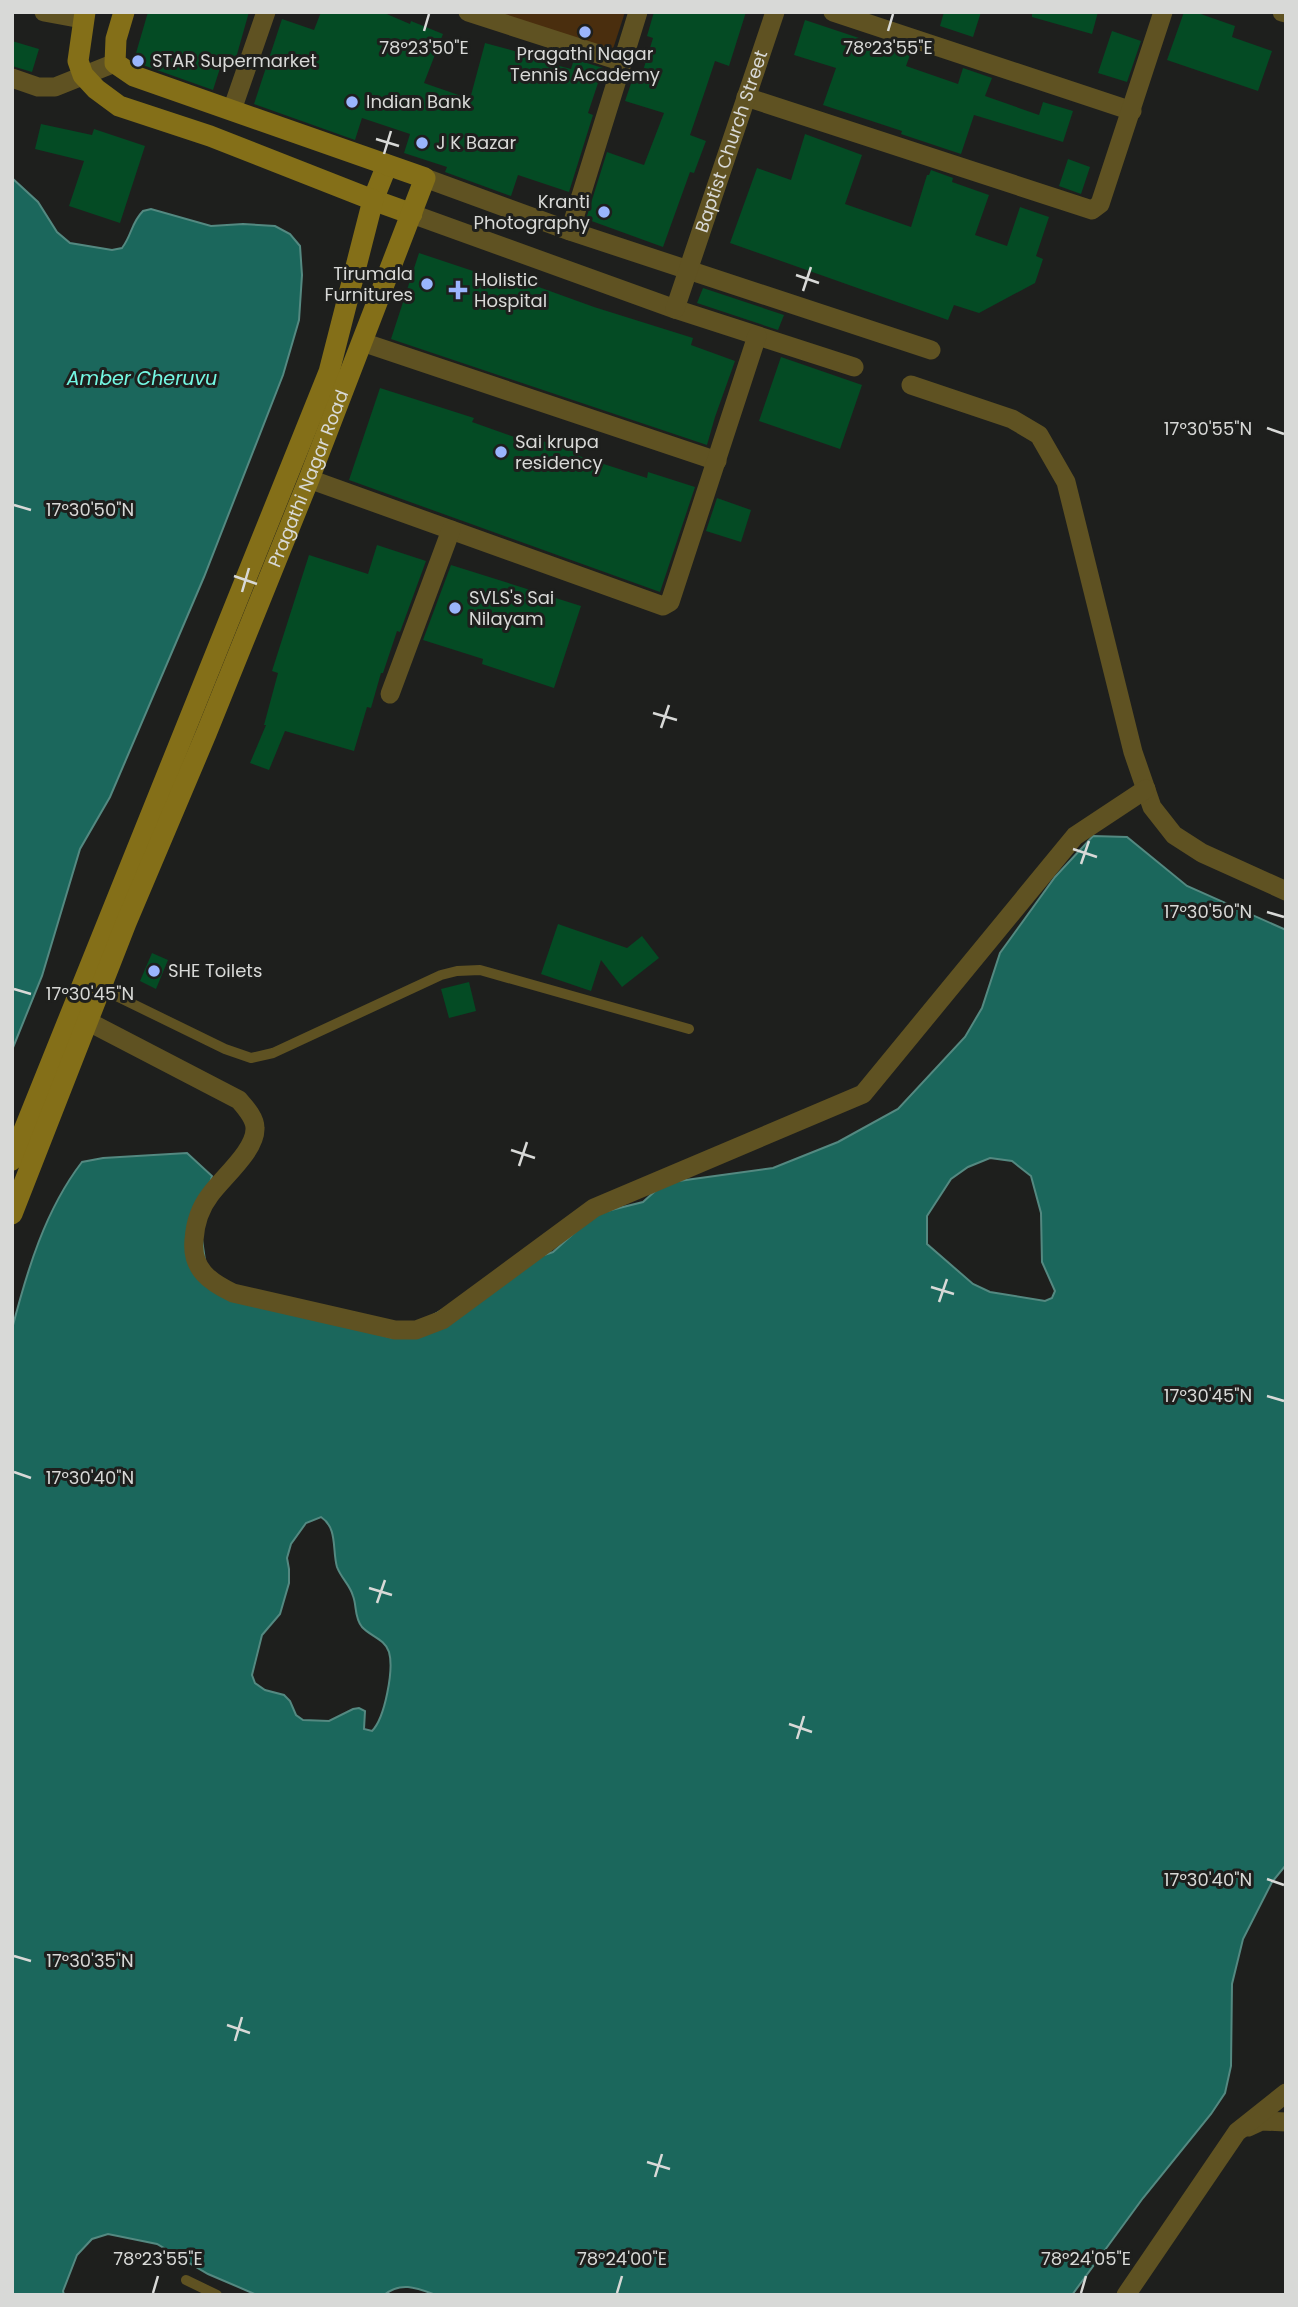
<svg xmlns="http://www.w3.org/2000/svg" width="1298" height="2307" font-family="Poppins,sans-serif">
	<rect width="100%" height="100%" fill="#1e1f1d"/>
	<path fill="#4a2e0e" d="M492,12H625L612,52Z"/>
	<path fill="#1b675c" stroke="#548981" stroke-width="2" fill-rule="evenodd" d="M12,178L38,202L57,232L70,243L112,250L122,248C132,235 131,223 143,211L151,209L211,226L243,224L275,226L290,234L300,246L302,275L299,320L283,375L204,577L110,797L80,849L42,976L12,1050Z
		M1093,836L1127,837L1187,886L1286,930V1865L1272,1882L1243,1939L1232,1984L1231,2066L1225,2093L1211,2114L1143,2198L1072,2295H436C417,2288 401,2281 384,2295H257L208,2274L157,2244L108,2234L92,2239L77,2255L63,2291L64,2295H12V1329C27,1271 45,1210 82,1162L103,1158L187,1153L212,1176L209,1187L197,1205L209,1288L393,1338L529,1260L553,1252L595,1214L643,1202L664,1183L773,1168L838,1142L898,1109L965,1037L982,1008L1000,953L1055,877ZM990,1158L1012,1161L1031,1176L1041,1213L1042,1262L1055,1291L1052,1298L1045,1301L990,1292L973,1284L927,1244V1216L951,1179L968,1167ZM321,1517C338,1528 332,1550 337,1567C341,1578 350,1585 353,1596C357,1606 354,1617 362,1627C370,1636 385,1639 389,1652C394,1669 385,1718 372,1731L364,1729L365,1711L359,1708L353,1709L329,1721L303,1720L296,1715L290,1701L284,1695L265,1690L255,1683L252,1675L262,1635L280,1614L289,1583V1569L287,1558L291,1544L306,1523Z"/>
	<path fill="#044b24" d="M148,12H249L234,65L222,62L213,90L140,64L134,60Z
		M321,12H382L410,24L411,21L443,34L424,83L470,99L485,43L518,52V55L571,69L574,59L603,68L588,113L593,115L569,192L518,175L511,196L445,172L447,167L404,153L410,134L362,118L355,140L254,104L282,19L314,30Z
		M654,12H746L729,66L715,61L705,91L690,135L706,141L694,173L690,172L663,247L586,219L607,152L644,165L664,113L625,101L635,72L642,74L653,38L647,36Z
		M944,12H981L973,37L940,26Z
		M1032,12H1098L1092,34L1032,17Z
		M1184,12H1195L1235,26L1232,37L1272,51L1258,91L1167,60Z
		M805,20L910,55L906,66L958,84L963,68L992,78L985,96L1039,115L1043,102L1073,111L1063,142L974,115L961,154L901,134L902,131L823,105L836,68L794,55Z
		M1112,31L1141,41L1127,82L1098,73Z
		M12,41L39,49L32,72L12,66Z
		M41,124L92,135L94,129L145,146L120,223L69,206L84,161L35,149Z
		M805,134L862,155L845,204L911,227L927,175H929L931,170L953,178L952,182L989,195L975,235L1007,246L1020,207L1049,217L1036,256L1043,259L1035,283L979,313L954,305L948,320L730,243L757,168L791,180Z
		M1068,159L1090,167L1081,194L1059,186Z
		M419,253L509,283L511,277L594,307L693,338L691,345L735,361L715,417L707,445L391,339Z
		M703,288L784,315L778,330L697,303Z
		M781,357L862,385L840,449L759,421Z
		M380,388L474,418L472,422L534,444L536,439L580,453L579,456L647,478L648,472L695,487L660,592L349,480Z
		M717,498L751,510L741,542L706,531Z
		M377,545L426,561L400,632L397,631L383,673H381L371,708L367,707L354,751L285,731L269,770L250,763L266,725H264L278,673L272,671L309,555L368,574Z
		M451,565L581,606L554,688L482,664L483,659L423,640Z
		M558,924L627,948L642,936L659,958L622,987L601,960L591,991L541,974Z
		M152,953L168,960L156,989L140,981Z
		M469,982L476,1011L449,1018L441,989Z"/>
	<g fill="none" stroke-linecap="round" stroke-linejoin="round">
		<path stroke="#5f5222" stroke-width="10" d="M102,989L225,1049L251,1058L273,1053L441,975L457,971L480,970L689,1029
			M186,2280L217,2295"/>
		<g stroke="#5f5222" stroke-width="19">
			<path d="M44,12L82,19"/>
			<path d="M468,12L623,62"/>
			<path d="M833,12L1132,111"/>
			<path d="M1282,12L1286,13"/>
			<path d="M12,78L38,87H55L115,63"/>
			<path d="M746,97L1092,210L1100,204L1163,12"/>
			<path d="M232,110L266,12"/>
			<path d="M425,178L570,231L931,350"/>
			<path d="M412,214L675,309L854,367"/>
			<path d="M570,231L638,12"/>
			<path id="s1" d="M675,309L775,12"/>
			<path d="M362,342L717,461"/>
			<path d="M911,385L1012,419L1039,435L1066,482L1133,752L1152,807L1174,835L1202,853L1286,891"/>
			<path d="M309,479L663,606L670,602L757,336"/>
			<path d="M390,694L451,530"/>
			<path d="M89,1022L239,1100C246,1108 255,1118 255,1128C256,1150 223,1177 210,1195C200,1208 195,1224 194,1240C191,1269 210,1282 233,1293L395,1330H416L442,1320L594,1208L863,1094L1075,836L1146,789"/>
			<path d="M1248,2127L1261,2121L1286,2122"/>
			<path d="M1126,2295L1237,2132L1286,2093"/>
		</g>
		<g stroke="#846f18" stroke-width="21">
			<path d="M387,165L373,200L412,214"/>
			<path d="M12,1160L329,372L373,200L210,136L119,106L96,89L83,75L78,61L85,12"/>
			<path id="s2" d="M12,1214L126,923L206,734L309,479L425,178L134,76L115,63L116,39L124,12"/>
		</g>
	</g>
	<path fill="none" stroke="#d8d9d7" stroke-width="2.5" d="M424,31L429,14M888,31L893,14M376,139L399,146M384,154L391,131M796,275L819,283M803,291L811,267M1267,428L1284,434M14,505L31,510M234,576L257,584M242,592L249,568M653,713L677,720M661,728L669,705M1073,849L1097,857M1081,864L1089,841M1267,912L1284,917M14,989L31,994M511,1150L535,1158M519,1166L527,1142M931,1287L954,1294M939,1302L947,1279M1267,1396L1284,1401M14,1472L31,1478M369,1588L392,1595M377,1603L385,1580M789,1724L812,1732M797,1739L804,1716M1267,1879L1284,1885M14,1956L31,1961M227,2025L250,2033M235,2041L242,2017M647,2162L670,2169M655,2177L662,2154M153,2293L158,2276M617,2293L622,2276M1081,2293L1086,2276"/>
	<g fill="#9ab5fd" stroke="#1e1f1d" stroke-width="2.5">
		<circle cx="585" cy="32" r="7"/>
		<circle cx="138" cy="61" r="7"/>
		<circle cx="352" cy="102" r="7"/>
		<circle cx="422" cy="143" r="7"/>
		<circle cx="604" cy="212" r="7"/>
		<circle cx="427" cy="284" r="7"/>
		<path d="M454.5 279.5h7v7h7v7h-7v7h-7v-7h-7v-7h7z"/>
		<circle cx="501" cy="452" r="7"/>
		<circle cx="455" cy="608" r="7"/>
		<circle cx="154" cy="971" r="7"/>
	</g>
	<g text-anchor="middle" stroke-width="6" stroke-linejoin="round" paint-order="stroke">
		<g font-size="18" fill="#d8d9d7" stroke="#1e1f1d" text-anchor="start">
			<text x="585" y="60" text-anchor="middle">Pragathi Nagar<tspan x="585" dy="21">Tennis Academy</tspan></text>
			<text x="152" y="67">STAR Supermarket</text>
			<text x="366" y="108">Indian Bank</text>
			<text x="436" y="149">J K Bazar</text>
			<text x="590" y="208" text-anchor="end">Kranti<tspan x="590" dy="21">Photography</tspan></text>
			<text x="413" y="280" text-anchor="end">Tirumala<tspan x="413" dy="21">Furnitures</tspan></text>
			<text x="474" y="286">Holistic<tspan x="474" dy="21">Hospital</tspan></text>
			<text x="515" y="448">Sai krupa<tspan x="515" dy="21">residency</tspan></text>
			<text x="469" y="604">SVLS's Sai<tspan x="469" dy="21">Nilayam</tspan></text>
			<text x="168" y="977">SHE Toilets</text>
		</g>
		<g font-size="18" fill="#d8d9d7" stroke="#1e1f1d">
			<text dy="6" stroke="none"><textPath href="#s1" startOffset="177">Baptist Church Street</textPath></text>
			<text dy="6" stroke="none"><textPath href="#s2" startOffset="793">Pragathi Nagar Road</textPath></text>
		</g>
		<g font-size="19" font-style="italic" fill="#74f9e4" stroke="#1e1f1d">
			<text x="142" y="385">Amber Cheruvu</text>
		</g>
	</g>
	<g font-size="18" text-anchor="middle" fill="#d8d9d7" stroke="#1e1f1d" stroke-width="6" stroke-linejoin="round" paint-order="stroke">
		<text x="424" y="54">78°23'50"E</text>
		<text x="888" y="54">78°23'55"E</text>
		<text x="1208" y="435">17°30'55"N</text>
		<text x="90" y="516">17°30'50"N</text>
		<text x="1208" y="918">17°30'50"N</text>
		<text x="90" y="1000">17°30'45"N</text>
		<text x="1208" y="1402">17°30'45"N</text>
		<text x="90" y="1484">17°30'40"N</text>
		<text x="1208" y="1886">17°30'40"N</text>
		<text x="90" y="1967">17°30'35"N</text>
		<text x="158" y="2265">78°23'55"E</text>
		<text x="622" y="2265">78°24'00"E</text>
		<text x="1086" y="2265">78°24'05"E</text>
	</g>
	<rect width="1298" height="2307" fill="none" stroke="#d8d9d7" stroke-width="28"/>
</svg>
